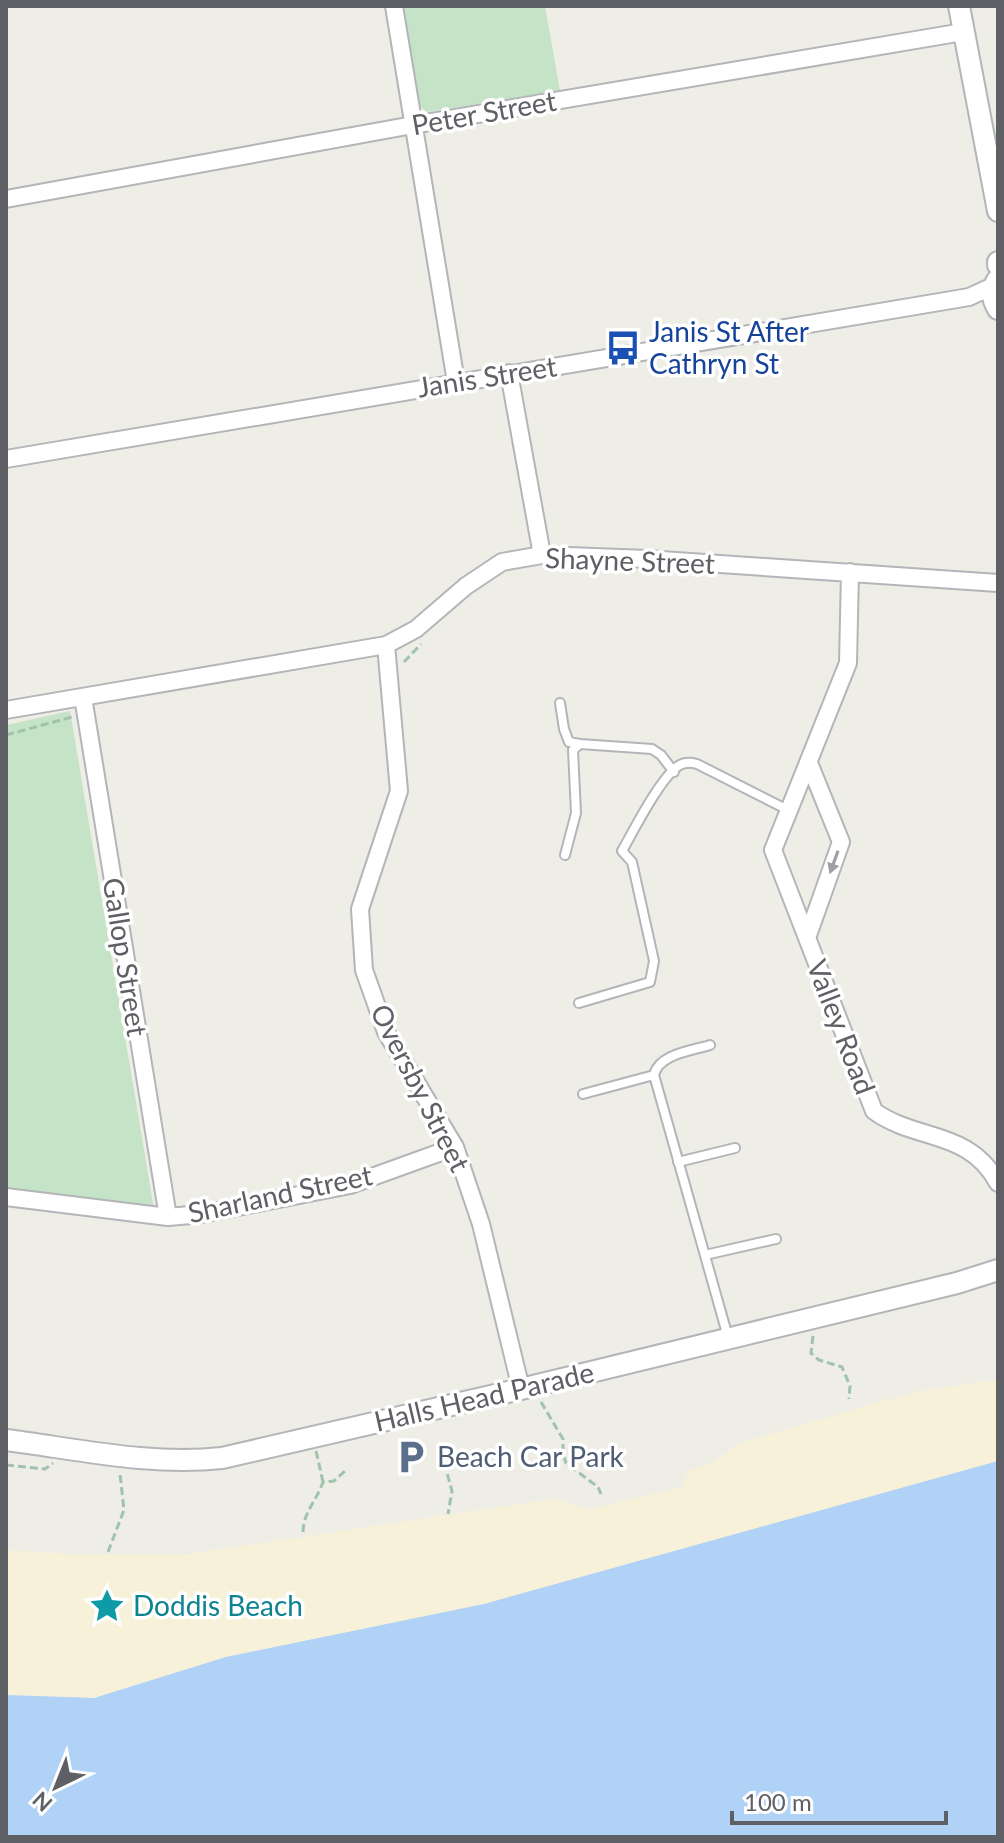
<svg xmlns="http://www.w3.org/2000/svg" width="1004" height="1843" font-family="Lato,sans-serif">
	<rect width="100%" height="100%" fill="#eeede6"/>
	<path fill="#c5e3c7" d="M400,6H545L560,91L427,112L418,105L415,97Z
		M70,711L154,1209L9,1190L6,1178V725Z"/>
	<path fill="#f7f1d9" d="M998,1379V1461L989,1465L484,1604L226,1657L94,1698L6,1695V1550L90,1555L189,1554L553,1499L591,1509L681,1487L689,1471L714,1462L739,1443L915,1392Z"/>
	<path fill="#afd2f6" d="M998,1461V1837H6V1695L94,1698L226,1657L484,1604Z"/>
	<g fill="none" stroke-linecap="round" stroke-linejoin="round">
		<g stroke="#b3b5b9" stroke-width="12">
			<path id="service" d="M560,703L564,729L569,742L580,744
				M565,855L576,813L573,750L580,744L652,749L661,755L674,772
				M579,1003L650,982L654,961L632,862L622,851C634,830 659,780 678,766C684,762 690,762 697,764L788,810
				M710,1045C691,1051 659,1054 654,1075L728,1337
				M583,1094L654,1075
				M678,1162L735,1148
				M705,1255L776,1239"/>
		</g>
		<g stroke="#b3b5b9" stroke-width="20">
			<path id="minor" d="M394,6L456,382
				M6,199L413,125L963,32
				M509,373L542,555
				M6,459L969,297L993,286
				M850,572L848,663L773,850L874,1111C917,1142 969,1129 998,1183
				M386,645L399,791L360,909L364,970L386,1032L455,1147L481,1224L521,1389
				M83,697L168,1217
				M6,710L386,645L416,629L466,586L502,562L542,555L647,559L998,583
				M807,938L841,842L809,763
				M6,1197L168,1217L202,1214L350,1185L455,1147"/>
		</g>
		<g stroke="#b3b5b9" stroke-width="24">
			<path id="tertiary" d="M959,6L998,211
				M998,262V265
				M998,279C991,289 991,298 998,309
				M6,1440C77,1449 151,1466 222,1458L521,1389L957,1283L998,1270"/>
		</g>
		<path stroke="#9fc3ac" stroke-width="3" stroke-dasharray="8 4" stroke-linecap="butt" d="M404,662L421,644
			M6,735L72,717
			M813,1336L811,1353L819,1360L842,1367L850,1386L849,1399
			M541,1402L563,1439V1454L566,1463L598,1487L601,1494
			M316,1451L323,1482
			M441,1451L452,1491L448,1514
			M6,1465L45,1469L53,1463
			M303,1532C303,1513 317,1500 323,1482L334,1481L347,1469
			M108,1552L124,1510L120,1474"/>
		<use href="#service" stroke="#fff" stroke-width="8"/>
		<use href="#minor" stroke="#fff" stroke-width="16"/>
		<use href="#tertiary" stroke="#fff" stroke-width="20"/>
	</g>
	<defs><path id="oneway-solid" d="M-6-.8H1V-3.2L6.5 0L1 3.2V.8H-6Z" transform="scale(2)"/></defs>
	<use fill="#9ea0a3" href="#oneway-solid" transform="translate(834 862) rotate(110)"/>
	<defs>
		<g id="bus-bare" transform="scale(2.76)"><path d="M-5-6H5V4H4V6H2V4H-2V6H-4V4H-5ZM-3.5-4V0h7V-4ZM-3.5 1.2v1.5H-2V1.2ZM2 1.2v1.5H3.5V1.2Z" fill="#1a4fb4" stroke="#fff" stroke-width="2.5" paint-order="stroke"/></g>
		<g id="parking-bare" transform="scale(2.76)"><path d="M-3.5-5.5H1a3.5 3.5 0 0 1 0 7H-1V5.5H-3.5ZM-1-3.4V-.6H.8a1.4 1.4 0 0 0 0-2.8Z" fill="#5c6f8a" stroke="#fff" stroke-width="2.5" paint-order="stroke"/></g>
		<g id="sight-bare" transform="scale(2.76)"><path d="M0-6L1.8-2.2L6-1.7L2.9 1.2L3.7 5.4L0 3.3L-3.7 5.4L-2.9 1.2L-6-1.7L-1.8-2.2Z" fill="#0f9aa8" stroke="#fff" stroke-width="2.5" paint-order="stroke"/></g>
	</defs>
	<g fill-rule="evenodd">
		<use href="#bus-bare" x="623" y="348"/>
		<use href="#parking-bare" x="411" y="1457"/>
		<use href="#sight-bare" x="107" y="1606"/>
	</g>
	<g text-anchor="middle" stroke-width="7" stroke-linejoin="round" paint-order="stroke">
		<g font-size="28" fill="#5e6065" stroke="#fff">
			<text transform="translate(484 113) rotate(-10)" y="10">Peter Street</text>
			<text transform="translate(487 377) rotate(-9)" y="10">Janis Street</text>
			<text transform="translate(630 561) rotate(2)" y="10">Shayne Street</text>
			<text transform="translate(125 957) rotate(81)" y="10">Gallop Street</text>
			<text transform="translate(841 1027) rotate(69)" y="10">Valley Road</text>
			<text transform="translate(420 1088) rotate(63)" y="10">Oversby Street</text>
			<text transform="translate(280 1194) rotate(-12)" y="10">Sharland Street</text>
			<text transform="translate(484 1397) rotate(-13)" y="10">Halls Head Parade</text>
		</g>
		<g font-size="28" fill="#164399" stroke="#fff" text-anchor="start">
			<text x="649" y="342">Janis St After<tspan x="649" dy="32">Cathryn St</tspan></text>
		</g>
		<g font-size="28" fill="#4e5e75" stroke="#fff" text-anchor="start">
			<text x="437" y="1467">Beach Car Park</text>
		</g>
		<g font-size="28" fill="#0d838f" stroke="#fff" text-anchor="start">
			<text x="133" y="1616">Doddis Beach</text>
		</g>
	</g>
	<rect width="1004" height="1843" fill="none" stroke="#5e6065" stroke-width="16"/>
	<g transform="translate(56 1787) rotate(223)" stroke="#ffffff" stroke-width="6" paint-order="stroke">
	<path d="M0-6L14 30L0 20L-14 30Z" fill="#5e6065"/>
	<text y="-12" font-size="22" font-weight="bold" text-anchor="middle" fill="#5e6065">N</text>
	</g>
	<path d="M732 1811v12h214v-12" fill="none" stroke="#5e6065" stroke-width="4"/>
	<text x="744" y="1811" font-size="24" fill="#5e6065" stroke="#ffffff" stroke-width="6" paint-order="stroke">100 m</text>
</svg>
